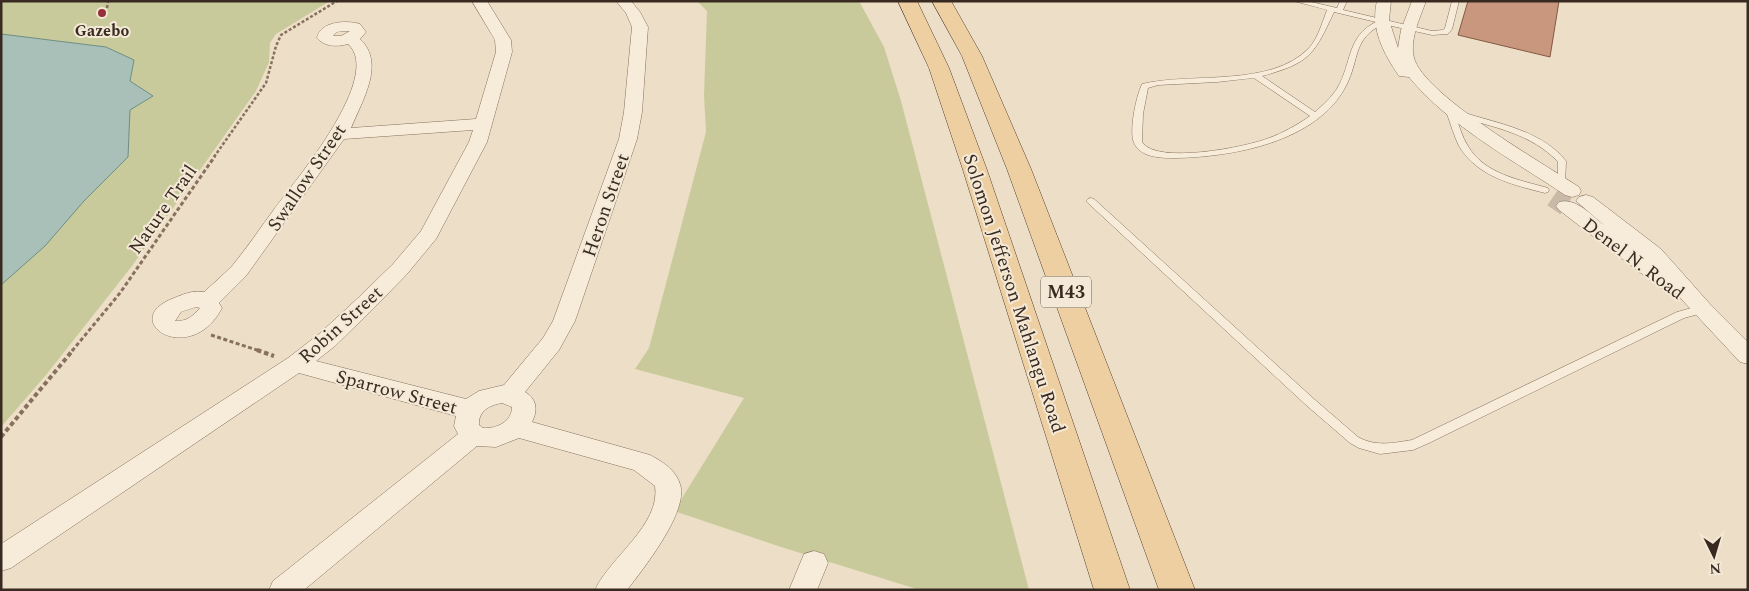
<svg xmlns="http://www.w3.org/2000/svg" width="1749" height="591" font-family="Spectral,serif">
	<rect width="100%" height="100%" fill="#ecdec7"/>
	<path fill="#c9ca9b" d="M1,1H330L276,34L270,43L269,62L256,91L132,266L46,375L1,427Z
		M697,1H859L884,47L901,101L1029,590H920L781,547L674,511L744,398L635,369L649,348L706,132L704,95L707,11Z"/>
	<path fill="#a8c0b7" stroke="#6f8e84" d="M1,34L106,47L134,60L130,81L153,96L130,110L128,157L84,201L45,246L1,285Z"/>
	<path fill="#c9977e" stroke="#855844" d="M1468,1H1559L1550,57L1458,35Z"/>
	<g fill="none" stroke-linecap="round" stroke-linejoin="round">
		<path stroke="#c8baa6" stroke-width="20" stroke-dasharray="20 10" stroke-linecap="butt" d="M1553,197L1566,206"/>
		<g stroke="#87705d" stroke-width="1">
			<path id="service" d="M1294,1H1307L1337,8L1340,1H1347L1343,10L1432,31L1443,30L1445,28L1452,1H1459L1452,29L1448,34L1432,35L1383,24C1352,39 1360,59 1346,86C1317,142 1233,157 1175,158C1161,158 1138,158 1133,140C1130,126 1136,97 1142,84C1191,72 1271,88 1309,48C1318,38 1322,23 1327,10ZM1334,12L1376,22C1347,36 1352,62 1338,87C1333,96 1323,105 1315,112L1262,76C1310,63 1314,55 1334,12ZM1254,78L1310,116C1297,125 1283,133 1269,138C1247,147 1156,165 1142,142L1143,114L1148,88L1158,85L1217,82Z
				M1448,112H1454L1455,114C1459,125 1462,137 1468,146C1484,174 1520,180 1548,188L1549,190L1548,192L1545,193C1514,185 1477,177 1459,146C1454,136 1451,125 1447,114Z
				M1459,113H1465C1500,124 1542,131 1566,161L1565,186L1562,187L1558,184V162C1532,134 1494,127 1459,117Z
				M1091,198L1094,199L1314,399L1358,437C1376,447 1393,443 1412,440L1677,312L1702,305L1707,309L1706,312L1684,318L1429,443L1413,450L1380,454L1359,448L1350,443L1306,405L1088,203L1086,201L1088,199Z"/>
		</g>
		<g stroke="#87705d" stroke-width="1">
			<path id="minor" d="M472,1H487L511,40L512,52L487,142L436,239L407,274L374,308L335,346L316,361L466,399L479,391L504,385L543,338L553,321L619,139L624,112L632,27L626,13L616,1H631L640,12L648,27L642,112L637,139L575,321L559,350L525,392C537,399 538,410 532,422L650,455C663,462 678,471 681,488C685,516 644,568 627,590H595C609,558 661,525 655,486L634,470L519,438L496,447L477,446L304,590H269L273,581L458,434L454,426L456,416L299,373L11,568L1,571V544L288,358L319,334L358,298L393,264L421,231L469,142L473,130L344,139L246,276L219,303L222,308C190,369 116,320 174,298C184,294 193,290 204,292C213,284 223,275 232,266C247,248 261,227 275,208C295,181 384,76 348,44C337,47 325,47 317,38C320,21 347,20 360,24L366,32L360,39C386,63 362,101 351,128L476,119L496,52L495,40ZM345,31H350L341,36H333L337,32ZM196,307L200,308C193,316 186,322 175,321L181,312ZM502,403L512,407C512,422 496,429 483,428L479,425C478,411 490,405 502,403Z
				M1377,1H1391L1389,20L1398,48L1401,30L1412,1H1426C1420,18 1408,42 1415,61C1431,99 1541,162 1579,187L1581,191L1579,195L1572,197L1565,195C1513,160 1449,126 1409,77L1399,76C1384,54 1370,29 1377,1Z
				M1586,195L1593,197L1661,249L1710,304L1748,342V364L1740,362L1671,288L1666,289L1659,287L1559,210L1556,206L1559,202C1576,197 1592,216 1604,225L1576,201L1579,197Z
				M814,551L824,554L828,563L817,590H789L804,554Z"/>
		</g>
		<g stroke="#553f31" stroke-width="1">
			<path id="primary" d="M898,1H917L949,68L987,170L1130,590H1094L963,170L929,68Z
				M932,1H951L982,56L1031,169L1195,590H1159L1007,169L962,56Z"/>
		</g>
		<path stroke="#87705d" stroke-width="2.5" stroke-dasharray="3 2" stroke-linecap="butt" d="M107,8L108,1
			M214,157L266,83L276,46L281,35L337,1"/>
		<path stroke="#87705d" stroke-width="3" stroke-dasharray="4 2.5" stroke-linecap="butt" d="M211,335L260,351
			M72,351L120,293L215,156"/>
		<path stroke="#87705d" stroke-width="4" stroke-dasharray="4.5 3" stroke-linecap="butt" d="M257,350L274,356
			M1,437L73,350"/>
		<use href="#service" fill="#f7ecda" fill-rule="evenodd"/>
		<use href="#minor" fill="#f7ecda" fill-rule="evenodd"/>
		<use href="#primary" fill="#edcfa1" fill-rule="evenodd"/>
	</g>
	<circle fill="#933039" stroke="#f4e9d6" stroke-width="2" cx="102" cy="13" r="5"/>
	<g text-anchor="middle" stroke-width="4" stroke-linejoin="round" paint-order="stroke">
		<g font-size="16" font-weight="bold" fill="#382a20" stroke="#f4e9d6">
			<text x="102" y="36">Gazebo</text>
		</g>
		<rect fill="#f4e9d6" stroke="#706357" stroke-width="1" x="1041" y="276.5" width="50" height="31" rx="4"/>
		<g font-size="18" font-weight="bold" fill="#382a20">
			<text x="1066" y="298">M43</text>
		</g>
		<g font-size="19" fill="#382a20" stroke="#f4e9d6">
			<text transform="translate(306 177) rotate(-56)" y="7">Swallow Street</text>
			<text transform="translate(605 205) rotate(-71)" y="7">Heron Street</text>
			<text transform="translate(162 209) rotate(-55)" y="7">Nature Trail</text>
			<text transform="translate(1634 258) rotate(37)" y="7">Denel N. Road</text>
			<text transform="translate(1015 293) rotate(72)" y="7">Solomon Jefferson Mahlangu Road</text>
			<text transform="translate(340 324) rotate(-42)" y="7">Robin Street</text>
			<text transform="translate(397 391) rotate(15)" y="7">Sparrow Street</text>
		</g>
	</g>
	<rect width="1749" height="591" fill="none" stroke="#382a20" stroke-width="5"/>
	<g transform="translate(1714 556) rotate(175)" stroke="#f4e9d6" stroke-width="4" paint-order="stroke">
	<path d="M0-4L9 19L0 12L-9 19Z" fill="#382a20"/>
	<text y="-8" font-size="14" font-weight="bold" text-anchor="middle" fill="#382a20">N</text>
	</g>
</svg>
